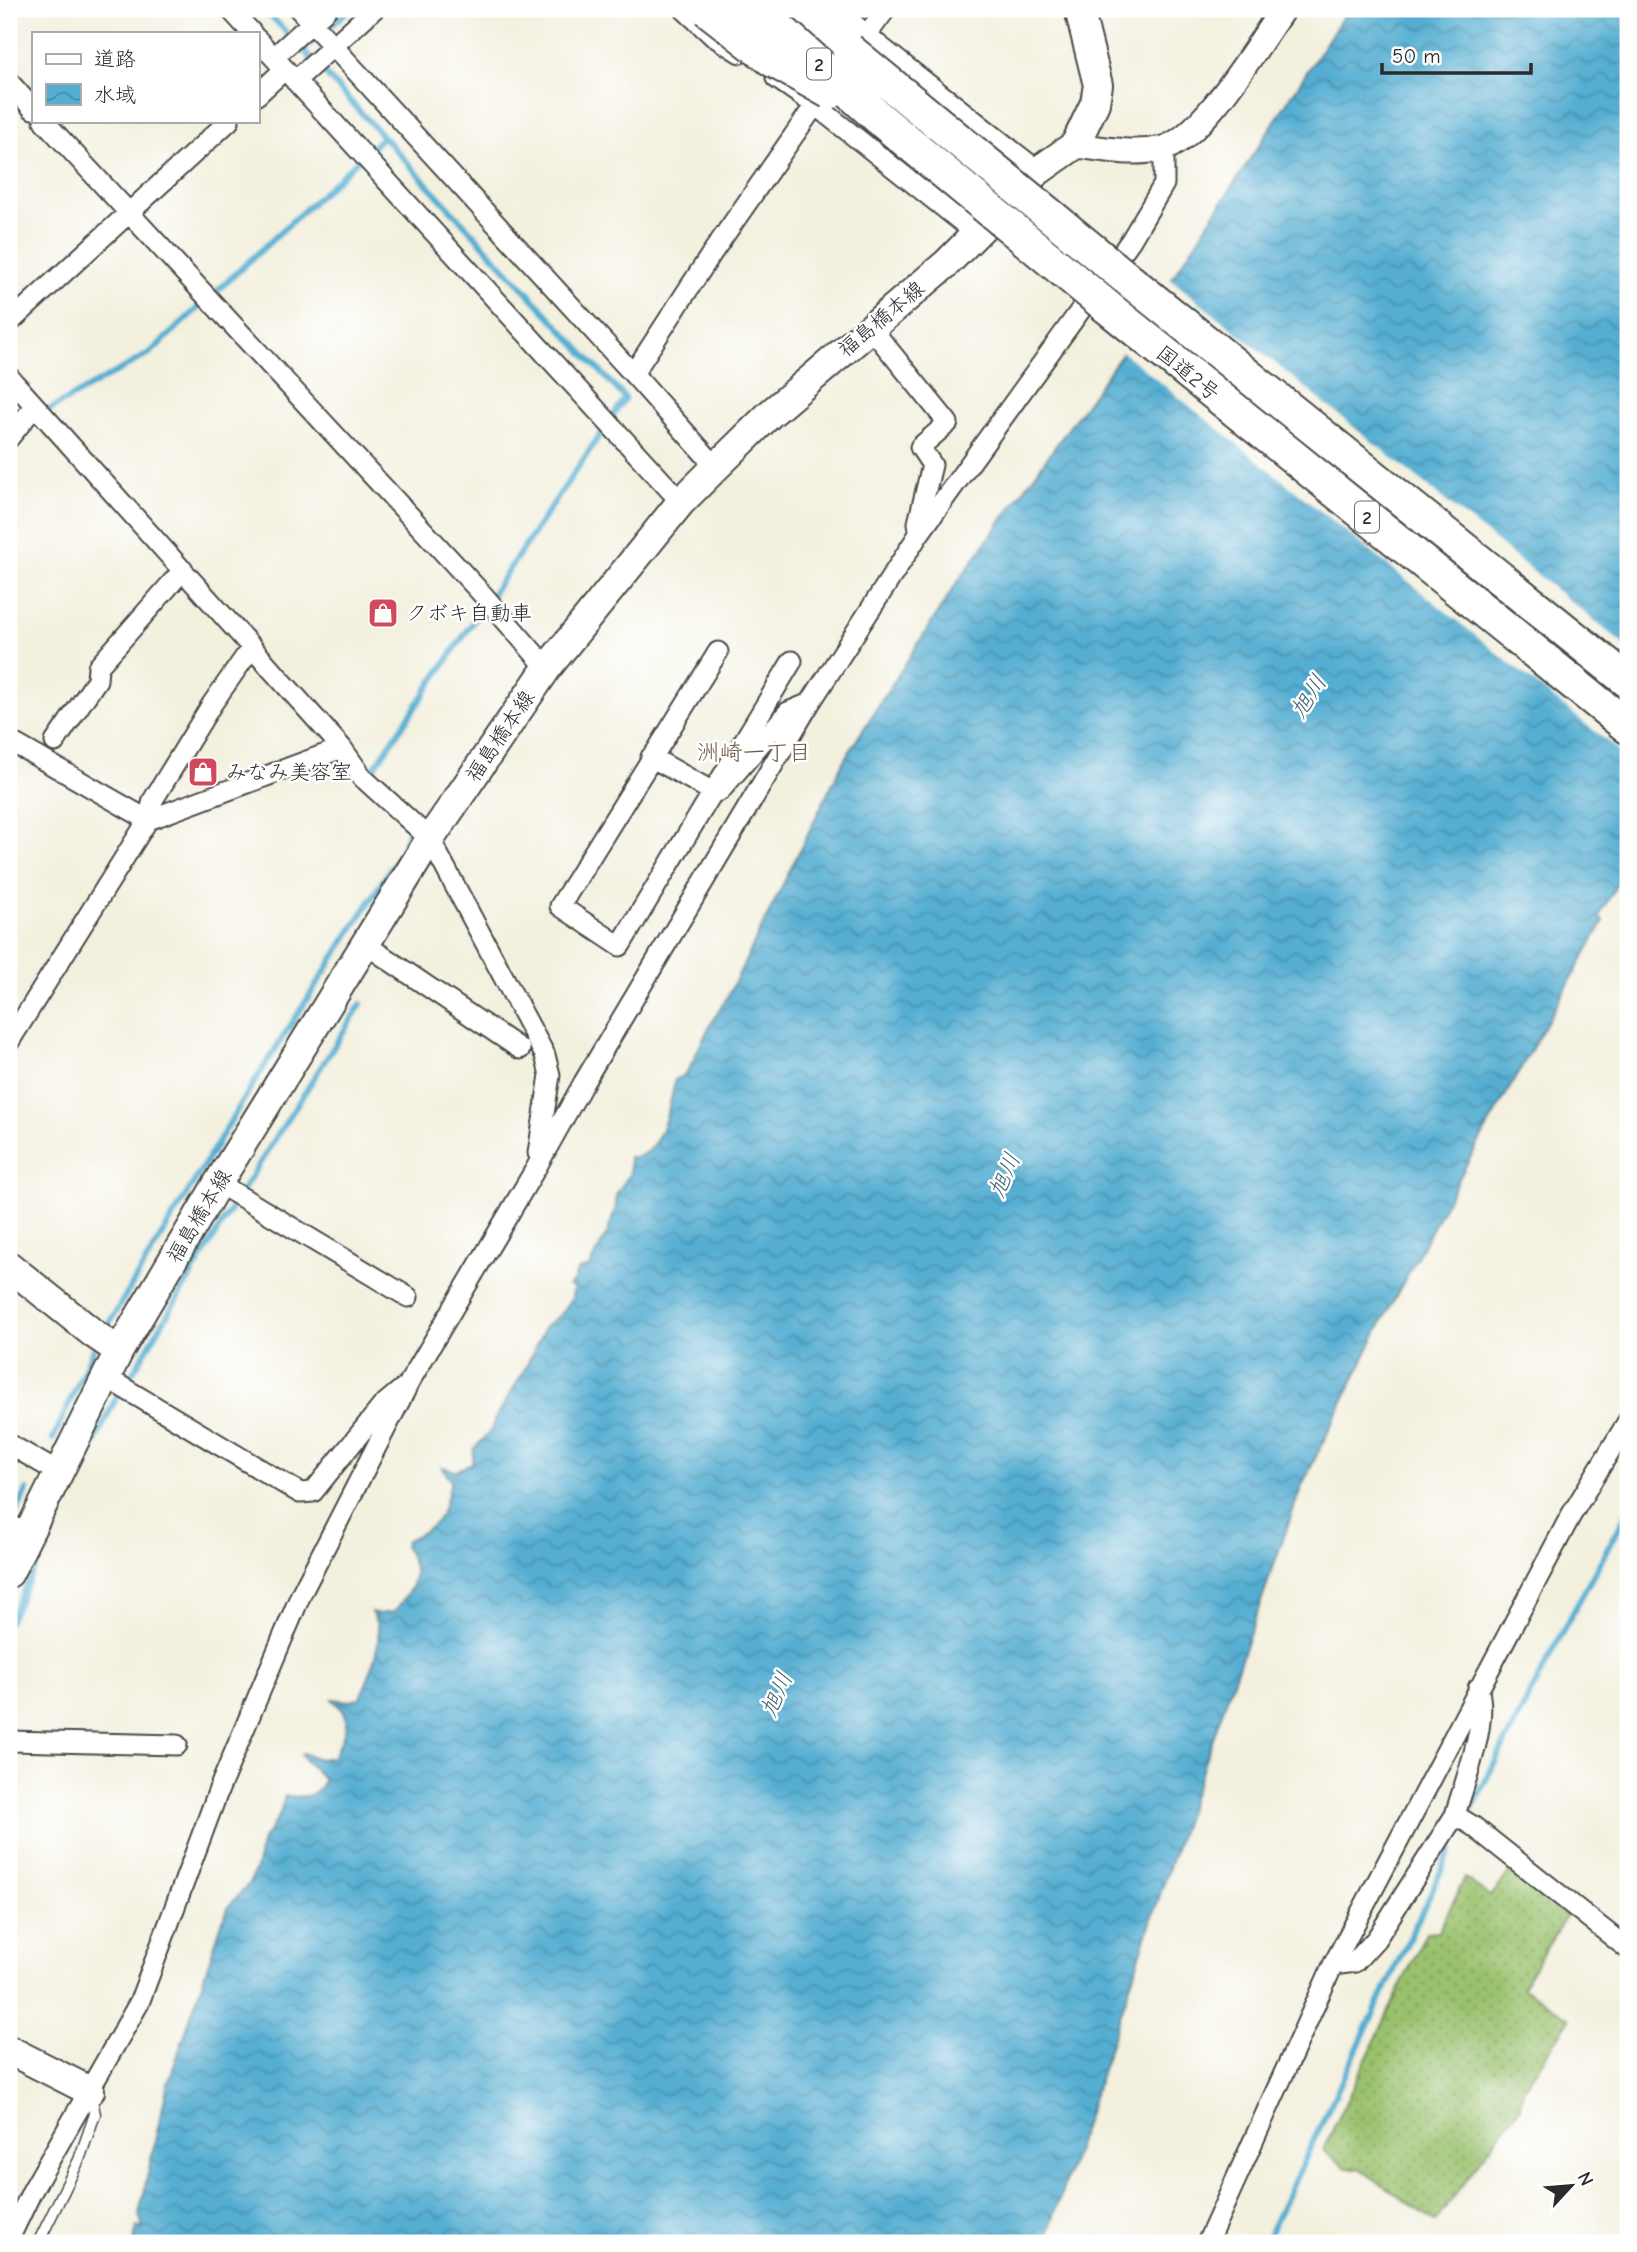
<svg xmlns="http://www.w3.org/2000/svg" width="1637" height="2252" font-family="'Comic Neue','Klee One',sans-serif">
	<defs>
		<pattern id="grass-dots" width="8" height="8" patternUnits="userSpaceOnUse" patternTransform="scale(1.75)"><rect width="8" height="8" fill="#9ac16d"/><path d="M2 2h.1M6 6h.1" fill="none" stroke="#7e9d5a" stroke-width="1.8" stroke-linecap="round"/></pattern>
		<pattern id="water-waves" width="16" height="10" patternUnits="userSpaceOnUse" patternTransform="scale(1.75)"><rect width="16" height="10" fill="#54aed2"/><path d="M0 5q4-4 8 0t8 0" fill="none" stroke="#468eab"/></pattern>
	</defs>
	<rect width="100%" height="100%" fill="#fff"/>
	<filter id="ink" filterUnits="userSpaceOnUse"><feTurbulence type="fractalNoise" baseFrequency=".0143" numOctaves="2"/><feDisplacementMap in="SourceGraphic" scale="14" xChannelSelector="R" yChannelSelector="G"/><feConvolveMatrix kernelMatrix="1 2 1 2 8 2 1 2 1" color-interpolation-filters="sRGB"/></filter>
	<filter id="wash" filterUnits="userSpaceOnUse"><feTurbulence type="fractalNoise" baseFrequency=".00686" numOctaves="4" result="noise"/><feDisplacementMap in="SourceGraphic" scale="28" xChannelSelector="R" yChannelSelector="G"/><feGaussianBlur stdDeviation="1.57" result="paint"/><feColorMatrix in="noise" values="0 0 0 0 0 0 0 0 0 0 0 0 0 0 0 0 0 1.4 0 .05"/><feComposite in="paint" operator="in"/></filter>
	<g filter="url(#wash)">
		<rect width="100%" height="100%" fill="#f3f0de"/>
		<path fill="url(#grass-dots)" stroke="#62764c" stroke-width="2" d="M1511,1871L1567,1915L1522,1987L1570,2019L1523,2090L1520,2107L1435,2222L1359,2168H1346L1323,2150L1426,1933L1438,1932L1465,1878L1490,1896Z"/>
		<path fill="url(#water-waves)" stroke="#406c7e" stroke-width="2" d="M1348,9H1628V863L1599,917L1604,921L1469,1160L1381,1324L1302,1485L1194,1792L1045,2243H133L137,2227L143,2229L139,2214L167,2087L227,1908L249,1884L256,1869L263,1840L279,1816L285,1796C304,1797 314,1799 324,1781C317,1770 307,1765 301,1755L303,1753L319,1759L333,1757C339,1744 351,1727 344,1712C342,1708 335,1703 332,1699L350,1701L360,1698C368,1681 381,1646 378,1628C377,1622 373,1617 371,1612L378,1614L394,1612C415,1586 422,1573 404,1545L406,1540C413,1539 435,1525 438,1519C445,1509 448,1493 451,1481L442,1467L456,1471L472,1463L474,1449L491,1431L496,1417L523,1373L545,1327L561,1314L572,1298L573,1287L569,1286L574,1281L577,1270L589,1267L608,1232L616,1206V1195L630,1173L629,1157C660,1162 671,1101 675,1080L683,1076L689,1069L709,1027L728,996L845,758L958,581L1130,343Z"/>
		<path fill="#f3f0de" d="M1169,278L1628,648V758L1120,350Z"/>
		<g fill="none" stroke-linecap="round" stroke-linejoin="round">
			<path stroke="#54aed2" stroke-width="6" d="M264,9L291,37
				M303,50L350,9
				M304,51L625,398L370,774L373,779
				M714,267L728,247
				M217,291L383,137
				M47,411L150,353L202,304
				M106,1328L253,1084L400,854L411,824
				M129,1379L235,1202L361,1004
				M53,1439L93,1350
				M11,1523L27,1490
				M9,1622L117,1396
				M1471,1809L1558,1640L1628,1511
				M1265,2243L1452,1848"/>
		</g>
	</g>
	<g filter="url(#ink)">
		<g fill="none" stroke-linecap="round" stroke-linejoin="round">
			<g stroke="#494946" stroke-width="13">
				<path id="service" d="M38,2243L79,2160L95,2114L90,2092"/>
			</g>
			<g stroke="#494946" stroke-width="23">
				<path id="minor" d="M230,9L252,33
					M299,9L636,377L716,467
					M684,9L713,36L740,53
					M838,9L867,36L1038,171
					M257,39L681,502
					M274,57L327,9
					M776,78L815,105L977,234
					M295,81L374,9
					M9,82L33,109
					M257,95L285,69
					M44,121L484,596L547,668
					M9,323L229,121
					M871,328L948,423L920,447L932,465L918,523L919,530
					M633,374L712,253L815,105L886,9
					M9,377L342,748L363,778L430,839L545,1055L550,1075L538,1153
					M9,438L35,406
					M718,652L560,906L620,946L792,661
					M55,742L97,680L98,667L183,570
					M9,744L17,745L148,820L342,748
					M651,757L713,792L720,791L788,712L810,703
					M365,944L520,1049
					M9,1042L148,820L153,800L212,704L252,647
					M218,1183L408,1297
					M107,1378L300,1493L313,1492L383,1405L402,1389
					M9,1444L59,1473
					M9,1524L28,1535
					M1478,1688C1489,1722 1465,1780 1455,1815L1473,1826L1628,1949
					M9,1741L177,1745
					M1333,1965L1355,1962L1376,1939L1455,1815
					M9,2239L32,2191L139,2003L219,1789L302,1592L410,1381L536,1168L584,1082L810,703L919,534L1131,240L1164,184V149
					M1207,2243L1333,1965L1570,1517L1628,1421"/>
			</g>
			<g stroke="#494946" stroke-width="28">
				<path id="tertiary" d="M1075,145C1103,149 1132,155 1161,149C1201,141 1258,44 1283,9"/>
			</g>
			<g stroke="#494946" stroke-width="32">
				<path id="secondary" d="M9,1266L94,1334L119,1351
					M9,1573L119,1351L218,1183L430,839L547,668L681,502L716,467L770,414L946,264L1038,171L1075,145L1095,103L1098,85L1079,9
					M9,2050L90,2091"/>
			</g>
			<g stroke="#494946" stroke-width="37">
				<path id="trunk" d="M799,9L849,50
					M1125,277L1628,681
					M1106,306L1628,727"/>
			</g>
			<use href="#service" stroke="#fff" stroke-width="10"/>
			<use href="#minor" stroke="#fff" stroke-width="19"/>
			<use href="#tertiary" stroke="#fff" stroke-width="24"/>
			<use href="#secondary" stroke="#fff" stroke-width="28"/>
			<use href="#trunk" stroke="#fff" stroke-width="33"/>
			<g stroke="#494946" stroke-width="37" stroke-linecap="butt">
				<path id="trunk-bridge" d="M707,9L771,59L830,92
					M757,9L881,120L1106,306
					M849,50L1125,277"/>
			</g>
			<use href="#trunk-bridge" stroke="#fff" stroke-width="33"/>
		</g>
	</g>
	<defs>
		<g id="shop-square" transform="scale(1.575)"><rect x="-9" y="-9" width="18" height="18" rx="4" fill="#d1495b" stroke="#fff"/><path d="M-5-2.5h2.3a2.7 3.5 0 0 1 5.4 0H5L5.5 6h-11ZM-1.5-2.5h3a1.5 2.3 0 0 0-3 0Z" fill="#fff"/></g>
	</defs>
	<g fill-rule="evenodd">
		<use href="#shop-square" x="383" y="613"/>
		<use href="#shop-square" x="203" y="772"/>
	</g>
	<g text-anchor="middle" stroke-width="5" stroke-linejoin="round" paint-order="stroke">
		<g fill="#fff" stroke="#6b6b6b" stroke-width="2">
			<rect x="807" y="48.5" width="24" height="31" rx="5"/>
			<rect x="1355" y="501.5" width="24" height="31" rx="5"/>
		</g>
		<g font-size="19" font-weight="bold" fill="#2b2b2b">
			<text x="819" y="71">2</text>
			<text x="1367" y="524">2</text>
		</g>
		<g font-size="21" fill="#2b2b2b" stroke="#fff">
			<text transform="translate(881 319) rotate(-40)" y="7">福島橋本線</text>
			<text transform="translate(1188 373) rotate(39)" y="7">国道2号</text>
			<text transform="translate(500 736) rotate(-56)" y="7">福島橋本線</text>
			<text transform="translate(199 1216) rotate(-59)" y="7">福島橋本線</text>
		</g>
		<g font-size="21" fill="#2b2b2b" stroke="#fff" text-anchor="start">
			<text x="406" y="620">クボキ自動車</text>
			<text x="226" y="779">みなみ美容室</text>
		</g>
		<g font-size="23" font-style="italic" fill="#3b5f6e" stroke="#fff">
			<text transform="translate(1308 696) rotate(-57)" y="8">旭川</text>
			<text transform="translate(1004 1175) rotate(-66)" y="8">旭川</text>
			<text transform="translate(776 1694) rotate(-66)" y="8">旭川</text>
		</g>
		<g font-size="23" fill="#725945" stroke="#fff">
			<text x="754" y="760">洲崎一丁目</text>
		</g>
	</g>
	<rect width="1637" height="2252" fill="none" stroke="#fff" stroke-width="35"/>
	<rect x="32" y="32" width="228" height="91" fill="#ffffff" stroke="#aaaaaa" stroke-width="2"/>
	<rect x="46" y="54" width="35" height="10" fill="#ffffff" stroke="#aaaaaa" stroke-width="2"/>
	<text x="94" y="66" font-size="21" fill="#2b2b2b">道路</text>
	<rect x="46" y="84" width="35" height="21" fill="url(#water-waves)" stroke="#aaaaaa" stroke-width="2"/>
	<text x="94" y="102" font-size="21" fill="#2b2b2b">水域</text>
	<g transform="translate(1571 2186) rotate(64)" stroke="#ffffff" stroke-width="5" paint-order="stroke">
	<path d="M0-5L12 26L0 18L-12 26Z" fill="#2b2b2b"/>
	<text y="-10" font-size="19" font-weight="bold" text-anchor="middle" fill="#2b2b2b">N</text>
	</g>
	<path d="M1382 63v10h149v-10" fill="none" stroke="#2b2b2b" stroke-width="3.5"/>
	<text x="1392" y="63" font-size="21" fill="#2b2b2b" stroke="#ffffff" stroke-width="5" paint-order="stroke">50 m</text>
</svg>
